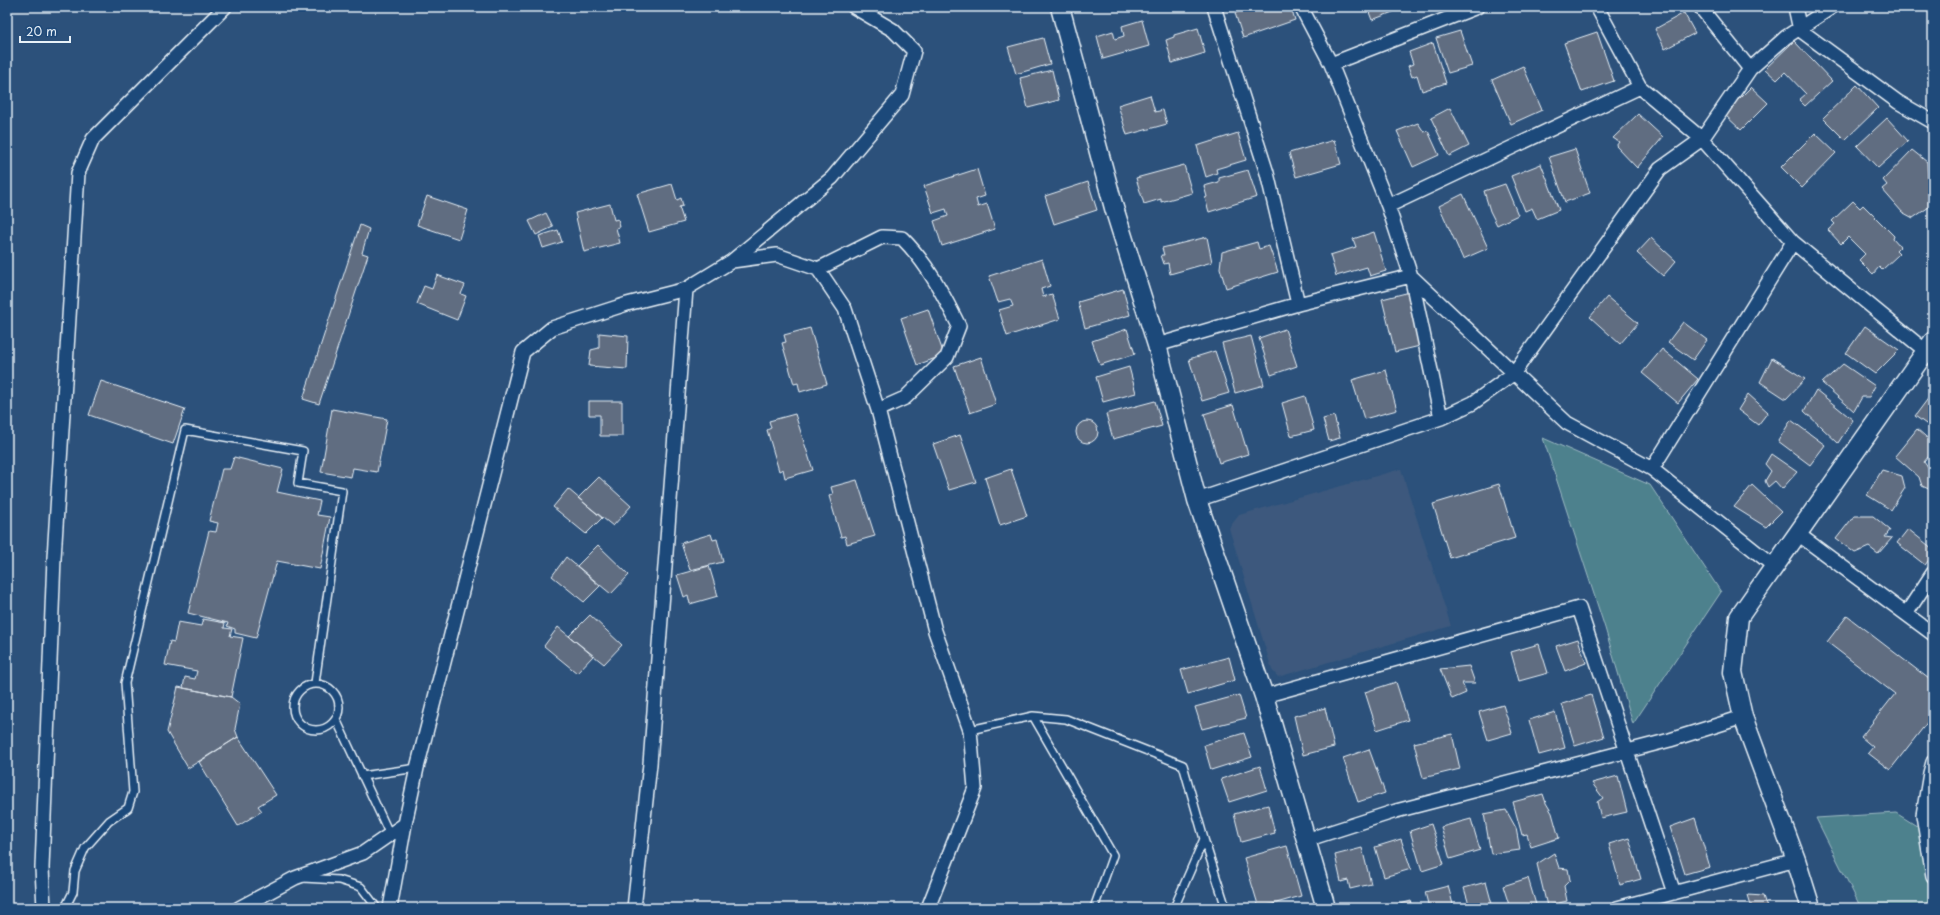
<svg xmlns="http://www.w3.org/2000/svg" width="1940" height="915" font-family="'Playpen Sans',sans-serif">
	<rect width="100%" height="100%" fill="#2c517b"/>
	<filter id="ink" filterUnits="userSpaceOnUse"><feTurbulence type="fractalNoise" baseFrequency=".025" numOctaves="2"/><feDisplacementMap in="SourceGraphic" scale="8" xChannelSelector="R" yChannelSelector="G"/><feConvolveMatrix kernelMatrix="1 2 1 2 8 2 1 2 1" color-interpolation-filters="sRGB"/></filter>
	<g filter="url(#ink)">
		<path fill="#3c597d" d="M1401,469L1451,626L1278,677L1272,670L1229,528L1239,515Z"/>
		<path fill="#4e818d" stroke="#9bb9c2" d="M1543,438L1650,485L1721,592L1633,724L1605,628Z
			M1896,813L1923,830L1932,908H1861L1816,818Z"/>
		<path fill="#616d81" stroke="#e8f1f8" d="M1251,7H1291L1295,20L1243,38L1235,13Z
			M1367,7H1396L1398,10L1372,20Z
			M1684,13L1695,33L1665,49L1655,29Z
			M1142,20L1149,46L1103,59L1097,36L1113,31L1115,39L1124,36L1122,26Z
			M1198,28L1205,53L1172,63L1166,40L1174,37V35Z
			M1460,31L1472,66L1448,73L1436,38Z
			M1597,32L1614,81L1582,92L1564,43Z
			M1043,38L1050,64L1016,74L1008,47Z
			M1794,41L1832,81L1805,106L1799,100L1806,94L1785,72L1777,80L1765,69Z
			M1433,43L1446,83L1422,91L1417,75L1412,77L1408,66L1413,64L1409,52Z
			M1523,66L1542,110L1511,124L1492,80Z
			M1052,70L1059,100L1028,108L1020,78Z
			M1857,85L1878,108L1845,140L1823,118Z
			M1751,87L1768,103L1741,130L1724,114Z
			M1150,95L1155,112L1163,110L1167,124L1127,135L1118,105Z
			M1450,108L1469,146L1449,156L1431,118Z
			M1638,114L1663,137L1637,168L1616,146L1619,142L1613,138Z
			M1887,118L1908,141L1878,168L1857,146Z
			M1418,123L1424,132L1428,131L1439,155L1413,167L1397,131Z
			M1238,133L1246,160L1216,169L1217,173L1206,177L1197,146Z
			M1815,133L1836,153L1802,188L1781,167Z
			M1334,140L1341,164L1296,177L1289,153Z
			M1575,149L1590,193L1565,202L1549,157Z
			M1912,150L1927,162L1929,207L1913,218L1902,212L1882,189L1887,185L1883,180Z
			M1541,164L1559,210L1537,219L1532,208L1525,211L1511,176Z
			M1184,165L1192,193L1161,202V199L1144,204L1136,178Z
			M977,169L985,196L976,199L978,207L987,204L995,229L942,246L934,221L948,216L946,209L933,213L924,186Z
			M1248,170L1257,197L1209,212L1205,198L1207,197L1204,186L1219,182V178Z
			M1088,182L1097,210L1054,224L1045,196Z
			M672,184L677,200L681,198L683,206L679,207L684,222L649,232L637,194Z
			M1505,184L1518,215L1497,225L1490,211L1484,191Z
			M1463,194L1488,248L1463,259L1439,206Z
			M427,196L468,210L459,239L417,225Z
			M1853,201L1860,208L1863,205L1894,236L1893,239L1900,247L1896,251L1899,254L1882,270L1879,267L1873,274L1859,260L1865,254L1848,237L1841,244L1828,230L1835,224L1832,221Z
			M610,204L614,220L618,219L620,227L616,228L620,243L584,252L575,213Z
			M546,213L553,227L536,235L529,221Z
			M360,225L369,229L362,253L368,255L319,404L303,399Z
			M558,230L562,242L543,248L539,236Z
			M1374,232L1386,271L1370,276L1367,267L1336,276L1330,255L1356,247L1353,239Z
			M1207,237L1212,262L1170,274L1168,263L1164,264L1161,255H1164L1162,248Z
			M1651,238L1676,261L1663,276L1637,253Z
			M1257,242L1259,249L1269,246L1278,272L1226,288L1220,268L1222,252Z
			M1042,259L1050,286L1041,289L1043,297L1052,294L1060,319L1007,336L999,310L1013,306L1010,299L998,302L989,276Z
			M437,275L465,285L461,294L466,296L457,320L417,304L424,286L432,289Z
			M1123,289L1130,315L1085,328L1078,302Z
			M1410,292L1424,345L1395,352L1382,299Z
			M1607,297L1638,323L1620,344L1590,317Z
			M928,309L944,355L917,365L901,318Z
			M1683,322L1707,340L1693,360L1668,342Z
			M1865,326L1899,350L1875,374L1846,353Z
			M810,328L827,384L800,392L798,383L794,384L782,343L786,342L784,335Z
			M1127,329L1135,354L1100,365L1092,341Z
			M1285,329L1297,366L1271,375L1259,338Z
			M599,333L628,336L627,369L589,366L591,350L599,348Z
			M1251,336L1264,385L1235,393L1222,343Z
			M1662,349L1698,379L1678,403L1642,373Z
			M1215,351L1229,393L1202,401L1189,359Z
			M981,357L996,404L970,413L954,366Z
			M1772,358L1805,379L1786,399L1760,382Z
			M1843,364L1875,386L1869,397H1862L1854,411L1822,383Z
			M1129,367L1136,393L1103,402L1096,377Z
			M1386,370L1397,410L1364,419L1352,380Z
			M101,381L185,409L173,444L89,415Z
			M1816,390L1853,420L1838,443L1804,411Z
			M1933,392V429L1915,416Z
			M1748,394L1768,412L1758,425L1738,410Z
			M1305,396L1314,430L1291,436L1282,403Z
			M589,401H622V436H600V415H589Z
			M1155,401L1162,426L1113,439L1106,414Z
			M1233,405L1248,454L1219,463L1204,414Z
			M332,409L387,419L377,472L353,468L351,477L321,472Z
			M795,414L813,470L785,478L783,469L779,471L767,430L771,428L769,421Z
			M1334,416L1340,438L1329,441L1323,419Z
			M1791,420L1825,445L1810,465L1778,441Z
			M1076 432a11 11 0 1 1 22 0a11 11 0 1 1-22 0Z
			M1917,429L1933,443V451L1924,462L1933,475V487L1931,490L1922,486L1919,477L1895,456Z
			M960,435L976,482L949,490L933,444Z
			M1771,454L1797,472L1782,489L1775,481L1768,487L1765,481L1771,471L1765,464Z
			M234,457L283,469L277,492L320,501L317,515L330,517L320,569L277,561L256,638L235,633V629L227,626L228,623L188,613L209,531L216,532L218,523L209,521L222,469H230Z
			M1011,469L1027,516L1000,525L985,478Z
			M1882,470L1902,476L1905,488L1891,510L1867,495Z
			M599,477L631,506L613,526L578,498Z
			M857,480L875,536L847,544L845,536L841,537L829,496L833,494L831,487Z
			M1499,484L1515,538L1450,558L1433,504Z
			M1752,485L1781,512L1766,527L1734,507Z
			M568,489L602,518L586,534L553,507Z
			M1854,516H1873L1890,530L1885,537L1892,538L1878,554L1869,547L1855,553L1836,539Z
			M1908,529L1933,549V555L1925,565L1897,543Z
			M711,534L713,540L717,539L723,562L690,570L681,543Z
			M598,545L629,575L611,594L577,566Z
			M566,557L600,586L584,602L552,576Z
			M709,566L718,596L690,604L688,595L684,597L677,575Z
			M590,615L622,645L604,664L569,636Z
			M1847,616L1933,682V715L1890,770L1868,753L1873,747L1861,737L1895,694L1827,642Z
			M203,619L225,623L224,628L232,629L230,636L243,638L231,697L183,688L185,677L195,679L197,671L165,665L170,641L174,642L178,622L201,626Z
			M558,627L593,656L577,673L544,646Z
			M1578,639L1586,663L1565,671L1556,646Z
			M1539,644L1548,673L1519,681L1511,652Z
			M1229,657L1235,680L1188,694L1181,670Z
			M1469,666L1475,683H1462L1466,693L1452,699L1440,669Z
			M1396,682L1408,720L1377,730L1365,692Z
			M178,687L231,697L240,704L235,729L238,737L188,768L167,732Z
			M1239,695L1246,718L1202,729L1195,707Z
			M1591,695L1604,737L1575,746L1562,704Z
			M1503,705L1512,733L1488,740L1479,712Z
			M1325,708L1334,747L1303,755L1294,716Z
			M1555,712L1565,748L1539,755L1529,720Z
			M1244,733L1252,757L1211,770L1204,745Z
			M1452,734L1460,769L1423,778L1414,743Z
			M238,737L276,795L258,806L262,811L238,826L199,762Z
			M1369,749L1385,793L1358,802L1343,758Z
			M1260,766L1267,790L1229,802L1221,779Z
			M1618,776L1627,812L1601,818L1597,802L1603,798L1592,783Z
			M1543,794L1546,803L1552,813L1559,838L1531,847L1527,834L1522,835L1513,802Z
			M1268,805L1275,833L1241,842L1234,814Z
			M1506,810L1516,828L1520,850L1491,854L1484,814Z
			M1695,818L1710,867L1685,874L1670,827Z
			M1471,819L1480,850L1450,859L1441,827Z
			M1431,824L1444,864L1422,871L1410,831Z
			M1629,838L1641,879L1620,885L1609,844Z
			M1401,839L1411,869L1384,877L1375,847Z
			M1287,846L1301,896L1259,908L1244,858Z
			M1362,848L1371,884L1350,889L1348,880L1341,882L1335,855Z
			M1554,853L1559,868L1568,869L1570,880L1564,886L1567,901L1547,906L1537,864Z
			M1528,878L1537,908H1510L1503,886Z
			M1486,882L1493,908H1470L1464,888Z
			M1448,886L1454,908H1429L1425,892Z
			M1748,895L1763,896L1767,908H1752Z
			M1411,901L1413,908H1386Z"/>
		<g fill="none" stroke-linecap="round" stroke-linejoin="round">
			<g stroke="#e8f1f8" stroke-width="10">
				<path id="lane" d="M293 707a23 23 0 1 1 46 0a23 23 0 1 1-46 0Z
					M1033,716L1066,719L1183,765L1204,839L1226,908
					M336,719L390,835
					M970,730L1033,716L1113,855L1094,908
					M362,776L417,768
					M303,878L339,880L361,887L377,908
					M65,908L73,892L75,871L85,848L109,821L128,808L133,792L125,683L185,430L303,451L298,483L342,491L315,683
					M1174,908L1204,839"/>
			</g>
			<g stroke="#e8f1f8" stroke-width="16">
				<path id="street" d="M1214,7L1267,173L1298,304
					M1301,7L1331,64L1388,206L1411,276L1441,418
					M1597,7L1640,87L1702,139L1793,242L1933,357
					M1700,7L1750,69
					M1795,7L1800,30L1898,102L1933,122
					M1331,64L1477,7
					M1388,206L1640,87
					M732,261L832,178L902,95L914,51L893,30L854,7
					M818,269L882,237L902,238C928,264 943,294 959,326L947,357L905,398L878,410
					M1157,345L1298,304L1411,276L1567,423L1652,469L1775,567
					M1652,469L1793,242
					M1197,500L1441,418L1473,403L1513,374L1660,169L1702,139L1750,69L1786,37L1832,7
					M1798,534L1933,634
					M1906,614L1933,573
					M1264,696L1579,608L1674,893
					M1933,762L1930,773L1923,815L1933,876
					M1306,840L1396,811L1670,740L1743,717
					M44,908L42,868L54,558L78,173L93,139L225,7
					M239,908L295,878L363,853L405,824
					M390,908L405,824L417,768L523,352L552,328L627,304L686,289L732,261L777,255L818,269L845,309L878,410L935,631L970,730L975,788L928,908
					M634,908L650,764L686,289
					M1617,908L1796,860"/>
			</g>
			<g stroke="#e8f1f8" stroke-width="21">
				<path id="secondary" d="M1060,7L1114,208L1157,345L1197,500L1264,696L1326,908
					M1811,908L1796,860L1743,717L1733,672L1739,617L1933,341"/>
			</g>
			<use href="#lane" stroke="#1f4a7a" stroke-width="7"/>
			<use href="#street" stroke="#1f4a7a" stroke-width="13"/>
			<use href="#secondary" stroke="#1f4a7a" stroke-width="18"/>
		</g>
	</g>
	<rect width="1940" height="915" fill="none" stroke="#1f4a7a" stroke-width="24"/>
	<rect x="12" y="12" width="1916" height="891" fill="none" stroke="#e8f1f8" stroke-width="1.5" filter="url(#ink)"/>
	<path d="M20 36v6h50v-6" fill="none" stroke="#e8f1f8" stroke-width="2"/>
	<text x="26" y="36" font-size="12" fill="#e8f1f8" stroke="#1f4a7a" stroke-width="3" paint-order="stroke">20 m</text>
</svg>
